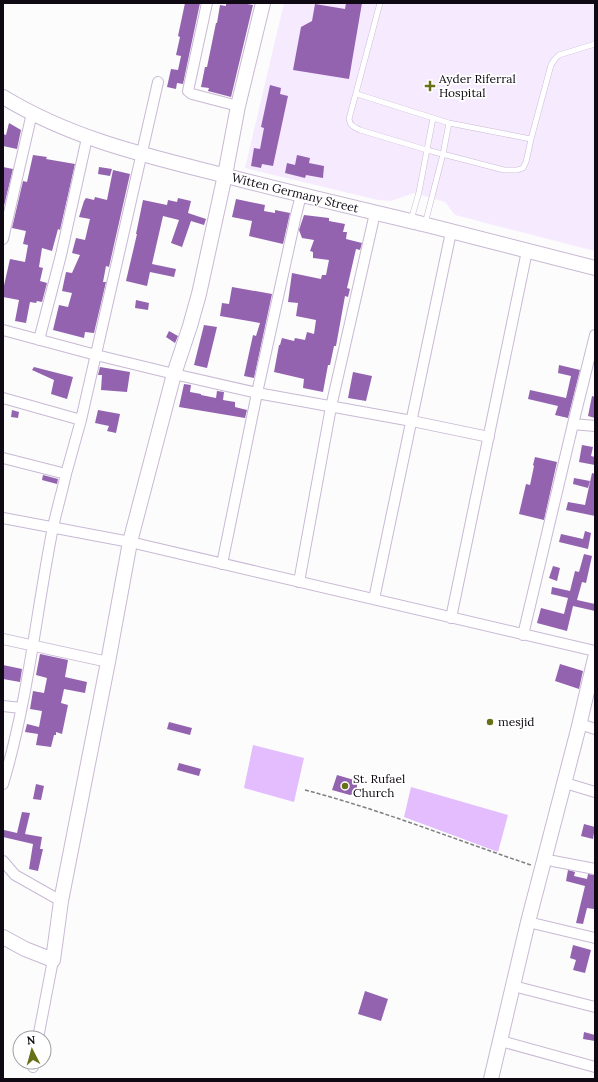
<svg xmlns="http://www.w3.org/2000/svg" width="598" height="1082" font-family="Lora,serif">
	<rect width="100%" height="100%" fill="#fcfcfc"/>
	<path fill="#f6eaff" d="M284,3H595V251L455,215L445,202L414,193L391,201L378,200L245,168Z"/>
	<path fill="#e3bdfd" d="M253,745L304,758L294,802L244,788Z
		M411,787L508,815L498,852L404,817Z"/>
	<path fill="#9363b0" d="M185,3H200L183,84L177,83L176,89L167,87L171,69L178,70L181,56L176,55L180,37L178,36Z
		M226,3H241L253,5L231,97L208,91L209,88L201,87L205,67H207L216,23H217L220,5L226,6Z
		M346,3H362L349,79L293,70L301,27L312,21L315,4L345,9Z
		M270,85L281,88L280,94L288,96L273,166L262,164L261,168L251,166L254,148L260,149L264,128L261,127Z
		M9,123L21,130L17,149L3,146V134L6,135Z
		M33,155L47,157L46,159L75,164L60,230L58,229L52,251L42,248L39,267L43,268L40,281L47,283L42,302L37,301L36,303L30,302L26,323L15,321L19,300L3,297V290L10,259L25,262L28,245L23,244L26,231L12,228L23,181L27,182Z
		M297,155L310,158L309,163L324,166L323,178L306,175L305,178L285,173L287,163L295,165Z
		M3,167L13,169L3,210Z
		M99,167L112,169L110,176L98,174Z
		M113,170L130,174L109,267L106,266L103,282H106L94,333L85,332L84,338L53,330L59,305L68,307L72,293L62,291L66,272L72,273L80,255L72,253L76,238L85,240L90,219L79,217L84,201L86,198L94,200L95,197L107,200Z
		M178,198L191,201L188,213L206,219L204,225L191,221L182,247L171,243L179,220L163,216L152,264L176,269L174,277L150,272L147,286L126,281L137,234H136L143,200L167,205L168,200L177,202Z
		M236,199L265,205L264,211L275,213V210L290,213L283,244L249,236L252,221L232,217Z
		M304,215L329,218V221L345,224L343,232H347L346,239L362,243L360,250L356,249L347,288L350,289L348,297L345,296L336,346H334L330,365H328L323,392L303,388L304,379L274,372L279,345H280L282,338L294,341L295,338L305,340L307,332L314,334L316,320L296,316L298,303L288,302L292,273L321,279L322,275H326L329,260L313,258V252L310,251L314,240L302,238L299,230Z
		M232,287L272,294L254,378L244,376L253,335L256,336L260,323L220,316L222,303L229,304Z
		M136,300L149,303L148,310L135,308Z
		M204,325L217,327L207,368L194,365Z
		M169,331L178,336L175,343L166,337Z
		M559,365L580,370L568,418L555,415L558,406L528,399L530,390L566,398L571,376L558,373Z
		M34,367L73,377L67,399L51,394L54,380L32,370Z
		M100,367L130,372L127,392L101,390L102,375H98Z
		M353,372L372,376L366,401L348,398Z
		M184,384L191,385L190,392L201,394V395L216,398L217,391L224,392L223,400L235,402V407L247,410L245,418L179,407Z
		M592,396L595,397V418L588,416Z
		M12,410L19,412L18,418L11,417Z
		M98,410L120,414L116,433L107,431L109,426L95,423Z
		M582,445L593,447L591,456L595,457V465L579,462Z
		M535,457L557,462L544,520L519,514L526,484L530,485L534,466L533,465Z
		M592,473L595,474V516L566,510L568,502L585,505Z
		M43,475L58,479L57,484L42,480Z
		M574,478L590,481L588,488L573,484Z
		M585,531L591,533L588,549L559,542L561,534L583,539Z
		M584,554L592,556L586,583L582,582L577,600L595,604V611L573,606L567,631L537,623L541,608L564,614L568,598L551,594L552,587L570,591L575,571L579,572Z
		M553,566L560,568L557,581L549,578Z
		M40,654L68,660L65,677L87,682L85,693L64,689L61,703L68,705L62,734L56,732V735H54L51,747L36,745L38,734L25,732L27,724L39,727L42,711L30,709L33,691L44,693L47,678L36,675Z
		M560,664L583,671L579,689L555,681Z
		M3,665L22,669L20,682L3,679Z
		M169,722L192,728L190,735L167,729Z
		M179,763L201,769L199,776L177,770Z
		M337,775L354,780L357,784V789L354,794L350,795L332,790Z
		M36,784L44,786L41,800L33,799Z
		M22,812L30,813L25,834L42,837L40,849H43L38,871L29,869L33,844L3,837L4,830L17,833Z
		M584,824L595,827L593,839L581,836Z
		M568,870L575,872L574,876L587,879L588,874L595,875V905L594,909L587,908L583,924L576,923L585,886L566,881Z
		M573,945L591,950L585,973L573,970L576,960L570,958Z
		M365,991L388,999L381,1021L358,1014Z
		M584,1032L595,1035V1041L583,1039Z"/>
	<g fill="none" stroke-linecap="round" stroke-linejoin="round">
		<g stroke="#c9b9d4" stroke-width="6">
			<path id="lane" d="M357,94L449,123L531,139L526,162L523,168L517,170H504L427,150L360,130C354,127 350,126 349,119L380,3
				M531,139L551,65L555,59L559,55L595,44
				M411,220L419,192L433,118
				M425,224L443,154L449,123"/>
		</g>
		<g stroke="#c9b9d4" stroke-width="12">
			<path id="street" d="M207,3L188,91L192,94L238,106
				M3,239L32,113
				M3,330L96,355L174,374L257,393L412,421L489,437
				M39,340L61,255L87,138
				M3,398L81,420
				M573,424L595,426
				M3,458L66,474C62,492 57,509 53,527C36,613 28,701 3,784
				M66,474L81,420L158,82
				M3,518L130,542L595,651
				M222,564L257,393L296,215L301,195
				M299,582L331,407L375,213
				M374,599L451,232
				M451,618L527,251
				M523,635L573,424L595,335
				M3,639L108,662
				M3,706L21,708
				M580,724L595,729
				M565,783L595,792
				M3,861L15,875L61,901
				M553,861L595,869
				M528,922L595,938
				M521,988L595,1007
				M38,1038L53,960
				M501,1041L595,1067
				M33,1067L34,1062"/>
		</g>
		<g stroke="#c9b9d4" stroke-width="16">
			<path id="secondary" d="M3,97C79,143 158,158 242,180C304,196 365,210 427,225C483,239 539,254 595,268
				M3,937L25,949L53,960L61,901L108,662L130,542L174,374L190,326L199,294L225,175L238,106L263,3
				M491,1079L528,922L578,730L595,658"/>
		</g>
		<path stroke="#807e82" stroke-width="1.5" stroke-dasharray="4 2" stroke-linecap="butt" d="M305,790C382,810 456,840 531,865"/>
		<use href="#lane" stroke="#fff" stroke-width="5"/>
		<use href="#street" stroke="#fff" stroke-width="10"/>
		<use href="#secondary" stroke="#fff" stroke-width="14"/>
	</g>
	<g fill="#68711a" stroke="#fff" stroke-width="1.5">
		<path d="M428 80h4v4h4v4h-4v4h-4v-4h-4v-4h4z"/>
		<circle cx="490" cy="722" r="4"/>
		<circle cx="345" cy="786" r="4"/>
	</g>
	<g text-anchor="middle" stroke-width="3.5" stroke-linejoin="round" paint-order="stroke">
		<g font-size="12" fill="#0e0912" stroke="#fff" text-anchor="start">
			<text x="439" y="83">Ayder Riferral<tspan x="439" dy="14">Hospital</tspan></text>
			<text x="498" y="726">mesjid</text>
			<text x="353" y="783">St. Rufael<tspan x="353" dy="14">Church</tspan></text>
		</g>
		<g font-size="12" fill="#0e0912" stroke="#fff">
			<text transform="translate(295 193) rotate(14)" y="4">Witten Germany Street</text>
		</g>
	</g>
	<rect width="598" height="1082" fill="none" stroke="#0e0912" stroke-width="8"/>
	<g transform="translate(32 1050) rotate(354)"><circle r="19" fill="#ffffff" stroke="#9f9da0"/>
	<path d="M0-3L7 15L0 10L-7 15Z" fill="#68711a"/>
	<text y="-6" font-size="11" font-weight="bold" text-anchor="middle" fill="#0e0912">N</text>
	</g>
</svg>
